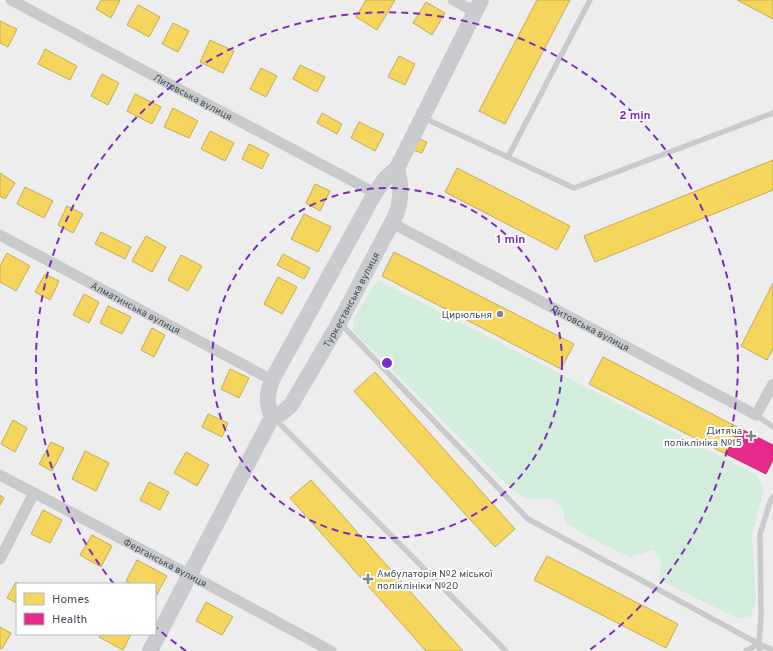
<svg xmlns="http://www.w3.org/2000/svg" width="773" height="651" font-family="Overpass,sans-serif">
	<rect width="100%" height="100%" fill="#eeeded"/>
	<path fill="#d2eddc" d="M378,280L757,475L764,489L752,535L756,600L750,618H737L659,580L661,559L653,550L630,557L594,540L565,522L562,507L551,498L528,499L514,492L353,331L354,317Z"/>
	<path fill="#f6d55c" stroke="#c1ad5b" d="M101,0H120L111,18L96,9Z
		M366,0H395L377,30L356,17Z
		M537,0H570L505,124L479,111Z
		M737,0H773V19Z
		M426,2L445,13L432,35L413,23Z
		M138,5L160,17L149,37L127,25Z
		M0,21L17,29L8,47L0,43Z
		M173,23L189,31L178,52L162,44Z
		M210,40L234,51L223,73L200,62Z
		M45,49L77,66L70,80L38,64Z
		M399,56L415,64L405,85L388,77Z
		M300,65L325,77L317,92L293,79Z
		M261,68L277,76L266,97L250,89Z
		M102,74L119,83L108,105L91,96Z
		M135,94L161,107L152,124L127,111Z
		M173,108L198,121L189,138L164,127Z
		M322,113L342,124L337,134L317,123Z
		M359,122L384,134L375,151L351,138Z
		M210,131L234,143L225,161L201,149Z
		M417,138L427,142L422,153L413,150Z
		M249,144L269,154L262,169L242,159Z
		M773,160V190L595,262L584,236Z
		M457,168L570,226L557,250L445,192Z
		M0,173L15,183L5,199L0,196Z
		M315,184L330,191L320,211L306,203Z
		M25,187L53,201L44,218L17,204Z
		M67,206L83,214L73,233L58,225Z
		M304,214L331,227L318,252L291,239Z
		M101,232L131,247L125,259L95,244Z
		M146,236L166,247L152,272L132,261Z
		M394,252L574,344L561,369L382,276Z
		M7,253L30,266L16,291L0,282V266Z
		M283,254L310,268L304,279L277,265Z
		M181,255L202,266L188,291L168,280Z
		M45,274L59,281L50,300L35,292Z
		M278,277L297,287L282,314L264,304Z
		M773,283V349L767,360L741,346Z
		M84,294L99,302L89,323L73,315Z
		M108,306L131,317L122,334L100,323Z
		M152,328L165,335L154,357L141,350Z
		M603,357L739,428L726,454L589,384Z
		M230,369L249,378L239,398L221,389Z
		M375,372L515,529L495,547L354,391Z
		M208,414L228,423L222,437L202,427Z
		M13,420L27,428L15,452L1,444Z
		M51,442L64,448L52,471L39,464Z
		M85,451L109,463L96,491L72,479Z
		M186,452L209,465L197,486L174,473Z
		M311,480L463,651H426L290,498Z
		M149,482L169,492L160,510L140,500Z
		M0,495L4,498L0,505Z
		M43,510L62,520L50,543L31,534Z
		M92,535L112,546L101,567L80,555Z
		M547,556L678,624L666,648L534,580Z
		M137,560L167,576L156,596L155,584H132L126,581Z
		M16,582L20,584H17V603L7,598Z
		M206,602L233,617L222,635L196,621Z
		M0,627L11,633L2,649L0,648Z
		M101,634H131L123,650L99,637Z"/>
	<path fill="#e7298a" stroke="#b6347b" d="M739,428L773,445V460L766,474L726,454Z"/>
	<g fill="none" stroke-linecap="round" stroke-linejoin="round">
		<path stroke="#c8cacc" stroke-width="5.5" d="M424,118L574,188L773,113
			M508,157L590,0
			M341,324L528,519L759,644L773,650
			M756,415L773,427
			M274,418L506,651
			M746,651L759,644
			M760,651L759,644L761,616L760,534L770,502L773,497"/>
		<g stroke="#c8cacc" stroke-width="11">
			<path id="s1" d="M11,0L375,193"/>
			<path d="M453,0L475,12"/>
			<path id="s2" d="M392,223L756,415L773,384"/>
			<path id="s3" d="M0,235L272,380"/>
			<path id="s4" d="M0,475L190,575L331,651"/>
			<path d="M0,559L34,493"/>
		</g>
		<g stroke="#c9cbce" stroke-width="16">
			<path d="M272,417C266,403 267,394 272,380L375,193L385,179L397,168L481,0"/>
			<path id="s5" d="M150,651L272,417L282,413L291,405L339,323L396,215C402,198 401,184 397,168"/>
		</g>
	</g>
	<g fill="none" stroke="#7b2cbf" stroke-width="2" stroke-dasharray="7 5">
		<circle cx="387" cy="363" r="175"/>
		<path d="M186 651A351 351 0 0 1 157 628M114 584A351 351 0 1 1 588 651"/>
	</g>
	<g fill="#80868d" stroke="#fff" stroke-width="1.5">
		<circle cx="500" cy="314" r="4"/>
		<path d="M749 430h4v4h4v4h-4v4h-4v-4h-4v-4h4z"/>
		<path d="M366 573h4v4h4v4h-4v4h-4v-4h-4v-4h4z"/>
	</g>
	<g text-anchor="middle" stroke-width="4" stroke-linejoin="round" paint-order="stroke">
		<g font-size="10" fill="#454f59" stroke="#fff">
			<text dy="4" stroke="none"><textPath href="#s1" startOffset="206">Литовська вулиця</textPath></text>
			<text dy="4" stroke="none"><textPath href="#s5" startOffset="408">Туркестанська вулиця</textPath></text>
			<text dy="4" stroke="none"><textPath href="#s3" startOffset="154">Алматинська вулиця</textPath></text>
			<text dy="4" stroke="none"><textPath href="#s2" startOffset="224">Литовська вулиця</textPath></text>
			<text dy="4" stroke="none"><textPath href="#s4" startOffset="187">Ферганська вулиця</textPath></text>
		</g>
		<g font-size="10" fill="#454f59" stroke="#fff" text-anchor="end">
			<text x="492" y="318">Цирюльня</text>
			<text x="742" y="434">Дитяча<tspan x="742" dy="12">поліклініка №15</tspan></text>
			<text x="377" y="577" text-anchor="start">Амбулаторія №2 міської<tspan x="377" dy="12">поліклініки №20</tspan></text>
		</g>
	</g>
	<circle cx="387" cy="363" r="6" fill="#7b2cbf" stroke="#fff" stroke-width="2"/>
	<g font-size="12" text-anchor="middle" font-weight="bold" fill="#7b2cbf" stroke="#fff" stroke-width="4" stroke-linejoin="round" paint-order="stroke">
		<text x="635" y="119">2 min</text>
		<text x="511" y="243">1 min</text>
	</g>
	<rect x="16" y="583" width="140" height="52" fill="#ffffff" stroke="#b5b9bd"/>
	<rect x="24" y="593" width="20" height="12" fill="#f6d55c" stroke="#b5b9bd"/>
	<text x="52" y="603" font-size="12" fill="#454f59">Homes</text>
	<rect x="24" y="613" width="20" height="12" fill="#e7298a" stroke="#b5b9bd"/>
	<text x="52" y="623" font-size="12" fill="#454f59">Health</text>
</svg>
